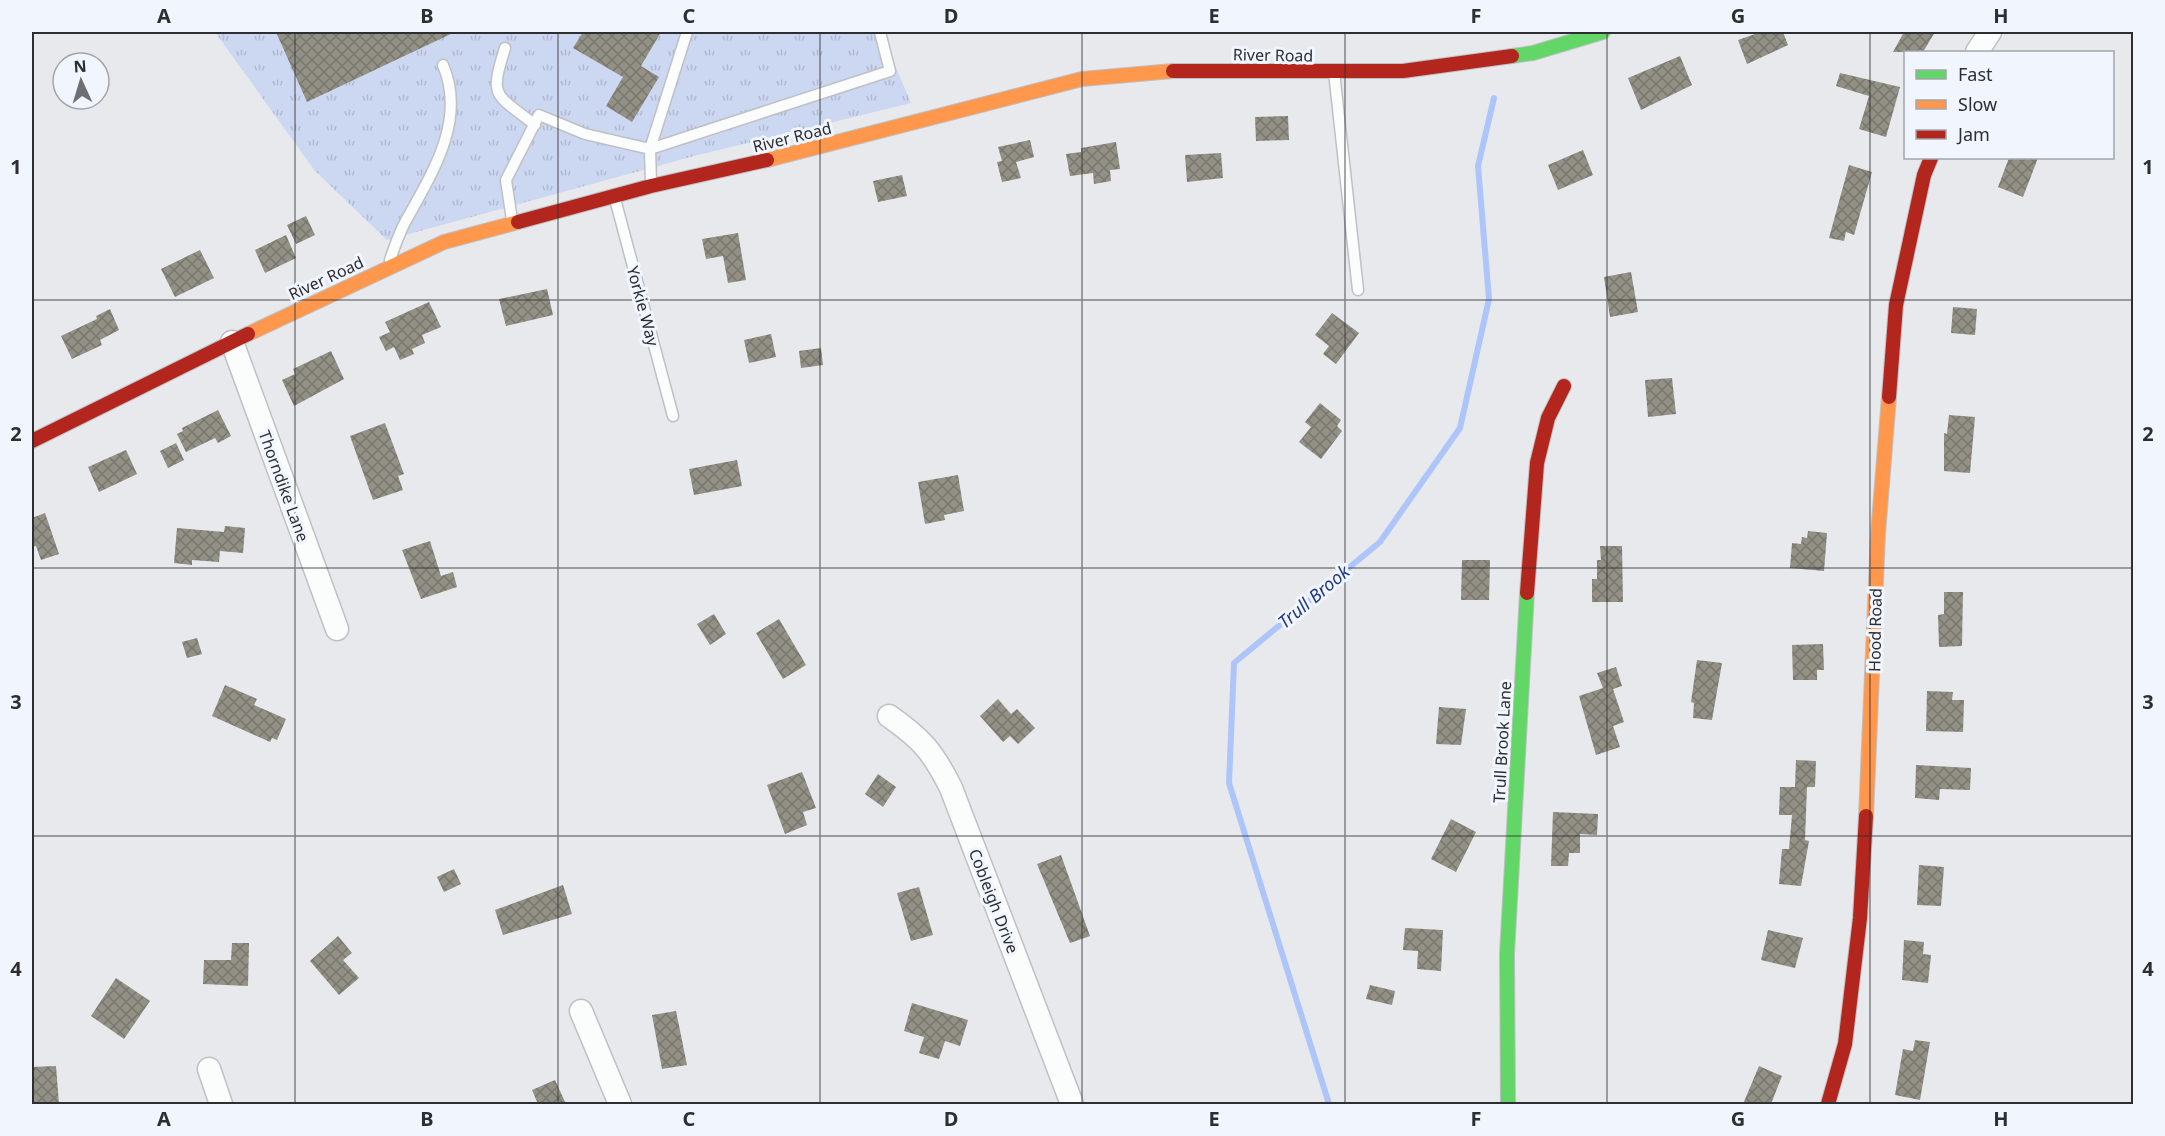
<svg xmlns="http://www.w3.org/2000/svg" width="2165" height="1136" font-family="'Noto Sans',sans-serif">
	<defs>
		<pattern id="grass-tufts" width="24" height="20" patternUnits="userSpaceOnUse" patternTransform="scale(1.5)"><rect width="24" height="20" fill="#ccd7f2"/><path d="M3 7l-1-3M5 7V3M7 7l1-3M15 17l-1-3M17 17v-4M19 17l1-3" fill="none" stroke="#b0b9d0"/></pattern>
		<pattern id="building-cross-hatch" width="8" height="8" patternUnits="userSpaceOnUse" patternTransform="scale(1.5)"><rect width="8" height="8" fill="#939185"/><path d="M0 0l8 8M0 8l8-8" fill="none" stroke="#78776d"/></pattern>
	</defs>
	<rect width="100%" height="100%" fill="#e7e9ed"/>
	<path fill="url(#grass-tufts)" d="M215,32H881L911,103L698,155L387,240L315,171Z"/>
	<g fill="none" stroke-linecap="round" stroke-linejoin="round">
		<path stroke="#aec5fa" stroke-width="6" d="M1329,1104L1229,783L1234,663L1380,542L1460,428L1489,299L1478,166L1494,98"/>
	</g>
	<path fill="url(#building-cross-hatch)" d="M276,32H455L307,102Z
		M583,32H661L641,66L659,77L632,122L606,106L623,77L573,48Z
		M1761,32H1783L1788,45L1747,64L1738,40Z
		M1904,32H1935L1923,52H1893Z
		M1680,56L1692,85L1641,110L1628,78Z
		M1840,73L1900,87L1886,137L1859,129L1869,96L1836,86Z
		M1288,116L1289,140L1256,141L1255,117Z
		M1030,140L1034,157L1016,162L1021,178L1002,182L997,162L1002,161L998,147Z
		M1116,142L1120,169L1110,170L1111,181L1094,184L1093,173L1070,176L1066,154L1081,152V148Z
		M1583,150L1593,175L1558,190L1548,165Z
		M1221,153L1223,178L1187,182L1185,155Z
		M2009,158H2038L2023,197L1998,187Z
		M1849,165L1872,172L1854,235L1846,232L1844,241L1829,238Z
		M902,175L907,196L878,202L873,181Z
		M306,216L315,235L296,244L287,225Z
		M738,233L746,280L728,283L723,256L706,259L702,239Z
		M286,235L296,258L265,273L255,250Z
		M200,250L214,278L175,297L161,269Z
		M1631,272L1638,312L1610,317L1604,277Z
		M547,289L553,315L506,326L499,299Z
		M429,302L441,327L422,335L425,343L412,349L414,354L400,360L394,347L386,351L379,337L390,332L385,322Z
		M1953,307L1977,309L1975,335L1951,333Z
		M110,309L119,330L100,340L102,345L72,359L61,336L97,319L96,316Z
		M1332,313L1359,333L1336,364L1323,354L1329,346L1315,335Z
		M771,334L776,357L749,363L744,340Z
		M821,348L823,365L801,368L799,351Z
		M331,351L344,379L294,406L282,380L295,374L293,369Z
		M1672,378L1676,414L1648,417L1645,380Z
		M1320,403L1341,420L1337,426L1342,431L1321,459L1299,442L1311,427L1305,422Z
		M218,410L231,436L218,443L215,438L186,452L177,434L183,431L182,428Z
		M1949,415L1975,417L1970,473L1944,471V433L1947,434Z
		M385,423L404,474L398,476L403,490L373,500L350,436Z
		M176,443L184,460L168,468L160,451Z
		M126,450L137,474L99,492L88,467Z
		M737,460L742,486L694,495L689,469Z
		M958,475L964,511L944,515L945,520L925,524L918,482Z
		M45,513L59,554L41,560L36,546L32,547V518Z
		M225,526L245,528L243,553L220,551L219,562L192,560V565L174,563L177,528L224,532Z
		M1808,531L1827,533L1824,571L1790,568L1792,543L1801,544L1802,537L1807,538Z
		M430,541L441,576L453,572L457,587L421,599L402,550Z
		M1600,546H1622L1623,602H1592V579H1597V560H1601Z
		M1462,560H1490L1489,600H1461Z
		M1944,592H1963L1962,646L1939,647L1938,615L1944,614Z
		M714,614L726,634L710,645L697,624Z
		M779,619L806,665L783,679L756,633Z
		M197,638L202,654L187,658L182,642Z
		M1823,644L1824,670H1817V680H1793L1792,645Z
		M1697,660L1722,663L1712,720L1693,718L1694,703L1691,702Z
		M1616,667L1622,686L1613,689L1624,722L1613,726L1620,747L1596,755L1579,696L1603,688L1597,673Z
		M225,685L257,699L254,705L286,719L277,740L272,738L270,742L212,716Z
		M1927,691L1953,692L1952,700H1964L1963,732L1926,731Z
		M998,699L1011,714L1017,709L1035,728L1018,744L1010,736L1003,742L980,716Z
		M1439,707L1466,709L1461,745L1436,744Z
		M1796,760L1816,761L1815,787H1807L1805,840L1809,841L1801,886L1779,884L1782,849H1789L1792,815H1779L1780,787H1795Z
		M1916,765L1971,768L1970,790L1940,789L1939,800L1915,798Z
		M802,772L816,808L803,812L807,825L785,834L767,785Z
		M878,774L896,787L883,807L865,794Z
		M1553,812L1598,814L1597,835L1580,834V853H1569L1568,866H1551Z
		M1451,819L1476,832L1456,872L1431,859Z
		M1061,855L1090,936L1070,943L1037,864Z
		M1919,865L1944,867L1941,906L1917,905Z
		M454,869L461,884L444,892L437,877Z
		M563,885L572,914L503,935L495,910Z
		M919,887L933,935L911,941L897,893Z
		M1405,928L1443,930L1441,971L1417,969L1418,951L1403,950Z
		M1768,930L1803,938L1795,968L1761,960Z
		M338,936L352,953L343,960L359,978L339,995L310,961Z
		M1904,940L1924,942L1923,954L1931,955L1928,983L1902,980Z
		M232,943H249L248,986L203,984L204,960H231Z
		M116,978L150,1001L124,1039L91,1016Z
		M1370,985L1395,991L1392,1005L1366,999Z
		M912,1003L968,1020L960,1046L945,1041L939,1059L919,1053L924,1037L904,1031Z
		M676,1011L687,1065L662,1069L652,1015Z
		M1915,1040L1930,1042L1920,1100L1895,1095L1903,1049L1913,1051Z
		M56,1066L59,1104H34L32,1067Z
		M1759,1066L1782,1076L1771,1104H1743Z
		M555,1080L566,1104H538L532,1090Z"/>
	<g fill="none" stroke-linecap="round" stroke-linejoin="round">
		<g stroke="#bfc0c3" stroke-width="13">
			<path id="lane" d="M505,48C489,99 495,93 535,125
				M1334,72L1358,290
				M651,183L650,149L687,32
				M615,199L673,416
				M512,220L506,180L539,115L585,134L650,149L890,71L880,32
				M390,260C395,245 400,230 408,217C434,170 466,119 443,65"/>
		</g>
		<g stroke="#bfc0c3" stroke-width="25">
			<path id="street" d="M1977,52L1990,32
				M232,342L337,629
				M889,716C922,739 933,752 951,788L1072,1104
				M581,1011L620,1104
				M209,1069L221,1104"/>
		</g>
		<g stroke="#bfc0c3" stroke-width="16">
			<path id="fast" d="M1512,56L1533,53L1603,32
				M1508,1104L1507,954L1527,593"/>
		</g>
		<g stroke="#bfc0c3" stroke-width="16">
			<path id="slow" d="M767,160L1082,79L1173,71
				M248,334L444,242L518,222
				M1866,816L1878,534L1889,397"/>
		</g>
		<g stroke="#bfc0c3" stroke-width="16">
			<path id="jam" d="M1173,71H1403L1512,56
				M518,222L651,186L767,160
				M1889,397L1896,305L1924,175L1931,158
				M32,441L248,334
				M1527,593L1537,463L1548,418L1564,386
				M1828,1104L1845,1044L1860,918L1866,816"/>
		</g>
		<use href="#lane" stroke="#fbfcfc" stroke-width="10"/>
		<use href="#street" stroke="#fbfcfc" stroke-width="22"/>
		<use href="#fast" stroke="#63d668" stroke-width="14"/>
		<use href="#slow" stroke="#ff974d" stroke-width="14"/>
		<use href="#jam" stroke="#b3261e" stroke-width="14"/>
	</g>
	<path fill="none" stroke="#2d2e31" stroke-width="1.5" stroke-opacity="0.55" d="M295,32V1104M558,32V1104M820,32V1104M1082,32V1104M1345,32V1104M1607,32V1104M1870,32V1104M32,300H2134M32,568H2134M32,836H2134"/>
	<g text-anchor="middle" stroke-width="6" stroke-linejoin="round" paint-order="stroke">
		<g font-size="16" fill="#2d2e31" stroke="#f1f5fd">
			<text transform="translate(1273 55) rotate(1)" y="6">River Road</text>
			<text transform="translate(792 137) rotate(-14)" y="6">River Road</text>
			<text transform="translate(326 278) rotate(-25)" y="6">River Road</text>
			<text transform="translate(643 306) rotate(75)" y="6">Yorkie Way</text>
			<text transform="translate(284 486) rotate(70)" y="6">Thorndike Lane</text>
			<text transform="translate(1875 630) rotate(-89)" y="6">Hood Road</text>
			<text transform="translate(1502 742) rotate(-87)" y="6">Trull Brook Lane</text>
			<text transform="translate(994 901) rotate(69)" y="6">Cobleigh Drive</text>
		</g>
		<g font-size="18" font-style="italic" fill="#1f378a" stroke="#f1f5fd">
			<text transform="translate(1314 597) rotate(-40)" y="6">Trull Brook</text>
		</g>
	</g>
	<rect width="2165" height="1136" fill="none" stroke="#f1f5fd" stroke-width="66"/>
	<rect x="1904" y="51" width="210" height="108" fill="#f1f5fd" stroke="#a3a5ab" stroke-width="1.5"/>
	<rect x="1916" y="70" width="30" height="9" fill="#63d668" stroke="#a3a5ab" stroke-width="1.5"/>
	<text x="1958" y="81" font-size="18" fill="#2d2e31">Fast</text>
	<rect x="1916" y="100" width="30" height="9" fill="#ff974d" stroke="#a3a5ab" stroke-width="1.5"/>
	<text x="1958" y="111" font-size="18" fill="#2d2e31">Slow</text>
	<rect x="1916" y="130" width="30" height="9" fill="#b3261e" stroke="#a3a5ab" stroke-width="1.5"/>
	<text x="1958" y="141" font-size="18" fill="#2d2e31">Jam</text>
	<g transform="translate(81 81) rotate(356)"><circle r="28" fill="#f1f5fd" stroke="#a3a5ab" stroke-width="1.5"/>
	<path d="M0-4.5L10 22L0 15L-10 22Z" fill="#6e6f73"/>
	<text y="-9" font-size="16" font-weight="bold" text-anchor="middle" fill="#2d2e31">N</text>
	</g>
	<rect x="33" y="33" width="2099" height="1070" fill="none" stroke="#2d2e31" stroke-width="2"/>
	<g font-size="20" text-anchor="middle" font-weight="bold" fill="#2d2e31">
		<text x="164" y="23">A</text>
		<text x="427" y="23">B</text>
		<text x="689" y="23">C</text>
		<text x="951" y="23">D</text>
		<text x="1214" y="23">E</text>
		<text x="1476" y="23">F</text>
		<text x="1738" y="23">G</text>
		<text x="2001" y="23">H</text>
		<text x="16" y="174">1</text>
		<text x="2148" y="174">1</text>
		<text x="16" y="441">2</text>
		<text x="2148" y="441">2</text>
		<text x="16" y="709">3</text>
		<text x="2148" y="709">3</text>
		<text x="16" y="976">4</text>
		<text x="2148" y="976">4</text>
		<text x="164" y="1126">A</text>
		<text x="427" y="1126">B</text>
		<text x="689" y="1126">C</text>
		<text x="951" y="1126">D</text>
		<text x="1214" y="1126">E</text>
		<text x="1476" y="1126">F</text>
		<text x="1738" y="1126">G</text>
		<text x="2001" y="1126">H</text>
	</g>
</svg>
